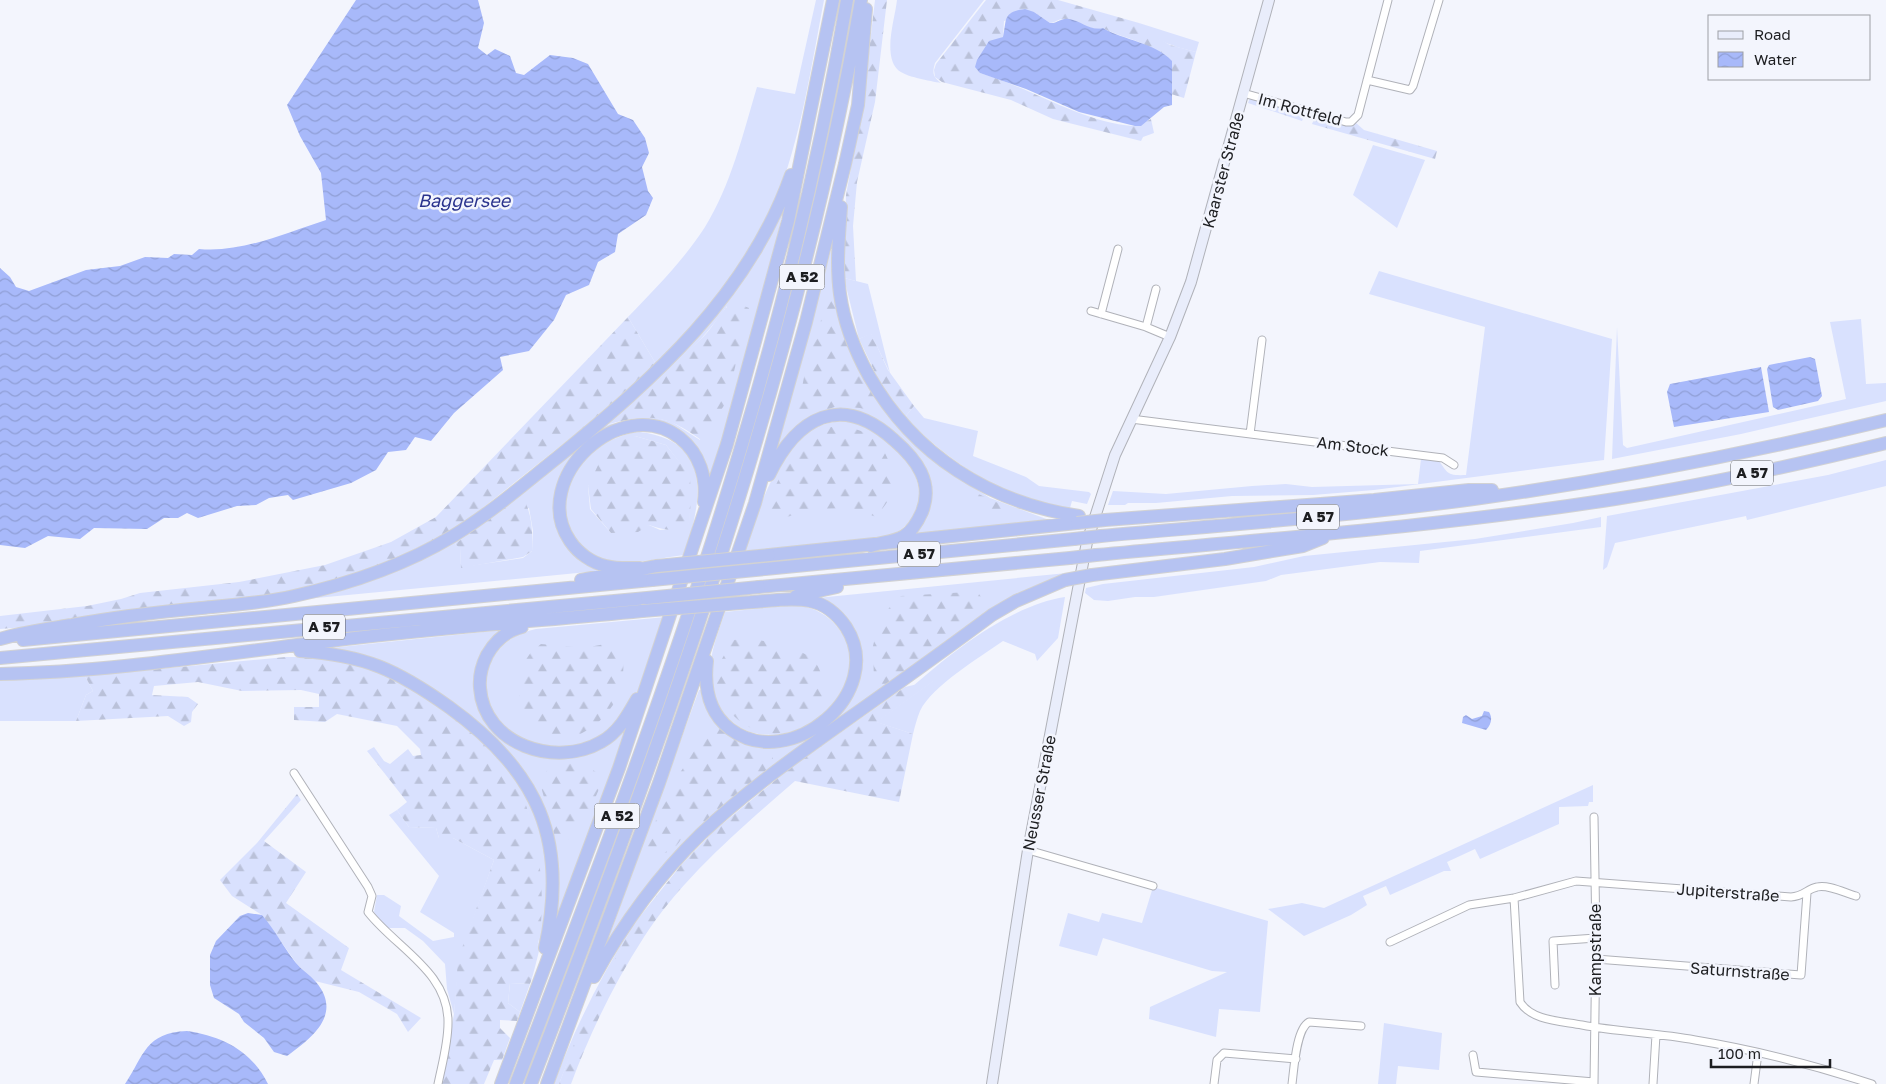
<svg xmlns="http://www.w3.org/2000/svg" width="1886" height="1084" font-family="'Golos Text',sans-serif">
	<defs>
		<pattern id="forest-firs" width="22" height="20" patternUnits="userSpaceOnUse" patternTransform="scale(1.25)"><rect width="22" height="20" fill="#d9e1fe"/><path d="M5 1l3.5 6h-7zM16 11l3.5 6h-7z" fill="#bac1d9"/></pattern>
		<pattern id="water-waves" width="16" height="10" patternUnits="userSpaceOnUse" patternTransform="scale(1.25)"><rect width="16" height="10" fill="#a8b9fa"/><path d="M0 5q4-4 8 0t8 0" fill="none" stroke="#909fd6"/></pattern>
	</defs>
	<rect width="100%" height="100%" fill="#f3f5fd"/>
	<path fill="#d9e1fe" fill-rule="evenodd" d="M816,0H824C811,68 801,138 775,203C760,237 738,271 716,300C698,323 676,343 656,364L628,317C655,289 683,261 705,227C731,185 743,134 757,87L795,94Z
		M897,0H984L935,63C932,73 933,77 941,83C931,81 904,77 897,69C883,53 895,19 897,0Z
		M1139,23L1199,42L1196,52C1176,47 1152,41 1139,23Z
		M1373,145L1425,160L1397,228L1353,195Z
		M785,202L770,268L712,475H709L699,452L638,421L573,460L555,509L598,571L306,599L456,538L687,346ZM727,306L700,440L672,422L649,416L606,425C649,388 695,353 727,306ZM529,508L533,531L532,551L523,558L461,567L460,547L455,544L477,529Z
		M831,250H833L861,369L945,469L990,498L1049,520L911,537C923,524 930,514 931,497L904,441L839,411L777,449Z
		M1379,271L1612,339L1604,460L1374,490L1313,495L1232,496L1156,503H1128L1125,505H1108L1113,491L1166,494L1252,486L1286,484L1312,487L1418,484L1421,459L1430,460V457H1436C1448,472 1445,476 1466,475L1485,327L1369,294Z
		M844,278L868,284L890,373L871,334L859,339Z
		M1861,319L1866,384L1886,383V401L1741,434L1612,459L1617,327L1623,445L1627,448L1846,399L1830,322Z
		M914,406L924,418L978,431L973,456L1026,477L1039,486L1089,492L1091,494L1087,504L1072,501L1070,508C1004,499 951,464 905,417Z
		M841,421C895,424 958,502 889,537L745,551C758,512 771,467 802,437C812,426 827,423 841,421Z
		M639,432C714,440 702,502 684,555C658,558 627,567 601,559C588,555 577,544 572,531C569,526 565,519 564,514C561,472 601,436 639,432ZM635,436L666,445L690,476L689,523L671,529L660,530L649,525L611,533L590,509L588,486Z
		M1886,460V486L1747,520L1746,516L1615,543L1607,567L1603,570L1607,516L1828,475Z
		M1601,517V527L1420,551L1419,563L1380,562L1281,575L1266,581L1154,597H1135L1108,601L1094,600L1085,593L1086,588L1103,584L1254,567L1304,556L1475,539L1573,523Z
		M1067,573L1068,576L1032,589L746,790L604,951L699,690H703L748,743L825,726L860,656L817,598Z
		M1065,597L1058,638L1037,661L1035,654L1003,641C979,658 933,685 920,711C917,718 915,726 913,734L876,722L933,681L912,687C952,652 1011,605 1065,597Z
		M794,605C816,607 831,616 843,635C852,649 852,664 847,679C818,755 706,757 711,663C712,646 720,628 725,612Z
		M666,617C653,651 643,693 619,720C609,731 595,742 581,746C556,752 518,743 500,724C493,717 489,706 487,697C481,662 502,636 536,629Z
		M503,630L491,642L479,707L491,729L503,739L585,755L601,748L624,729L626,731L559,914H557L558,894L529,782L330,648Z
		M85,676L93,691L86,695L76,721H0V681Z
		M500,757C556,828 556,895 532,978L526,975L539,941L528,812Z
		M1593,785V802H1589L1588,806L1559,807V824L1480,859L1475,849L1447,862L1451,871H1444L1390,895L1386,886L1363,896L1367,905L1351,915L1304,936L1268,909L1302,903L1324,908Z
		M397,810L409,827L436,828L439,838H453L494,860L459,959L454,1014L447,989L445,964L423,941L405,928H386L374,912L377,895H384L401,906L399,916L433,941L454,937V933L420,912L439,876L389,815Z
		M1153,887L1268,921L1260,1012L1219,1009L1216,1037L1149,1019L1150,1007L1227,972L1212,971L1103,938L1097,956L1059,946L1068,913L1099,922L1102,913L1142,923Z
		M633,925C606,977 580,1029 559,1084H554C575,1027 601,976 633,925Z
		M510,983L530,984L520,1012L508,1003Z
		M1384,1023L1442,1033L1439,1070L1398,1066L1396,1084H1378Z"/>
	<path fill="url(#forest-firs)" d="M875,0H887L875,102L857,182L853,226L856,281L844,278L846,195L863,103Z
		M986,0H1058L1139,23L1154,36L1170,45L1196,52L1184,98L1171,94V88C1167,79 1157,53 1151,49C1137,38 1118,37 1103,28C1088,32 1079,19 1065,19C1059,18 1056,23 1050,23L1034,12L1004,21L1003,37L997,40L980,73C1029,87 1083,123 1133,126C1139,126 1146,121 1151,119L1154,133L1143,137L1141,141L1053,119L1011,100L942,82L935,77L934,70L936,64Z
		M1250,98L1305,114L1302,121L1248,103Z
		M1315,117L1343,125L1356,123L1364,130L1437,151L1435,159L1312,124Z
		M830,292L835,295L863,378L887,417L860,408L837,406L802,419L797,413L806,367Z
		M734,302L749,308L727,401L701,440C665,413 647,414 605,425C639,396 672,368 704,336C714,326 721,309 734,302Z
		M628,317L656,364L583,428L469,519L441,536L378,567L285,594L128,610L37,626L0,629V616L87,606L121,599L140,593L239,582L325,565L391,542L436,517Z
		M871,333L888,370L914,406L905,417L880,383L859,339Z
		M827,427C835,427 844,426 851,428C884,435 898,468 889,498C887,504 880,511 876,517C836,502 809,509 770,523L764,510L786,464L804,441Z
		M635,436L666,445L690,475L691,501L689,523L685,533C672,529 661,530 649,525L638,532L611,533L591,509L588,486L604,453L620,441Z
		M932,460L974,492L1018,512C1012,513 1004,515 999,513C982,509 937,475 932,460Z
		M519,496L523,497C532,514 533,531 532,551L523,557L461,568L460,548L455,544Z
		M968,592L979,594L986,604L985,614L885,689L874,682L873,646L877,630L889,608L901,596Z
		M754,638C771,644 790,647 805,654C812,657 818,665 820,671C841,729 760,759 725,705C708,679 718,663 734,640Z
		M541,644L584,648L605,644L624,655C623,667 624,686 618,697C608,715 593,730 573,737C569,738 563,737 558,737C527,737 516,705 520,678C523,662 528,653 541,644Z
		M286,657C325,657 365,663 400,681C414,688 426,698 438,707C459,721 484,737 500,757C536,801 548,884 539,939C537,951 531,963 527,975L532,978L530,984L510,983L508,1003L520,1012L517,1021L500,1020V1028L510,1038L502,1060H494L484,1084H441L454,1014L458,959L494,860L453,838H439L436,828L409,827L397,810L407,802L367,751L374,747L384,761L390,764L408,749L413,756L421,755L420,749L397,726L337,714L325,722L294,720V707H319V694L301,690L242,691L198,682L154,686L152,695L188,697L198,704L192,712L191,722L184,726L168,716L76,721L86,695L93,691L85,676Z
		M935,680L877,722L913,734L899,802L795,781C741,828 683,877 644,937C614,983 590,1033 571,1084H559L576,1039L597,993L633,925L682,864L715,830L789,769L905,687Z
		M716,724C732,739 748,745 770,747L774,763L710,819L703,822L690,816C683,838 678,855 651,855L646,847L665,796L707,731Z
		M562,761L589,767L604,778C592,804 583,832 558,848L540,783L550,765Z
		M297,794L301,800L264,841L306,872L286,903L349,948L341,970L421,1018L408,1032L397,1014L359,992L315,981L297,964L262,915L232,896L220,880L257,843Z"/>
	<path fill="url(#water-waves)" d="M356,0H478L484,23L478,48L487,55L495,49L510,56L516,73L524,75L550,55L573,58L588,64L618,114L633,120L645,138L649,153L642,167L648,191L653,198L646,215L618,234L615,252L598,262L589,285L566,295L554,320L529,351L500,357L503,370L454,413L431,441L415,437L406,450L388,452L376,470L351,483L293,500L288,495L269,498L256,505L237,506L198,518L187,513L178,518H164L147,529L94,528L80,539L48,536L25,548L0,545V268L10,277L16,287L29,291L86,270L120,266L145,257L168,258L174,254L192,255L199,249C242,253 285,233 326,220L321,173L300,136L287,105Z
		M1025,9L1034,12L1050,23C1057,24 1061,17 1069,19C1082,21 1089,31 1103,28C1123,40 1156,43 1172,61V105L1164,107L1141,126H1135L1079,112L1026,89L980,73L975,67L977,60L989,41L1003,37C1007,20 1002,12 1025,9Z
		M1810,357L1815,359L1822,396L1818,401L1778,410L1773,407L1767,369L1769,365Z
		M1761,367L1769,412L1674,427L1667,392L1670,384Z
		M1484,711L1489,712C1493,718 1491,725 1486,730L1462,723L1463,717L1466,715L1472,719L1482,716Z
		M248,913L262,915C275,930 284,948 296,963C302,970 310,975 316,982C343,1014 312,1038 287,1056L274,1052L264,1038L244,1022L239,1014L214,998L210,985V955L216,941L240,916Z
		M187,1031C222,1036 252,1051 268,1084H125C145,1054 145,1033 187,1031Z"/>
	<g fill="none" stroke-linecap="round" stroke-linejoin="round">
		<g stroke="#b0b2b9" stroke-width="9">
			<path id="street" d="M1367,80L1410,90L1413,86L1439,0
				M1243,93L1346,122H1351L1358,115L1388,0
				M1091,311L1146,327L1170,337
				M1101,314L1118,249
				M1146,327L1156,289
				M1131,419L1443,458L1454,465
				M1250,434L1262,340
				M294,773L368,887L372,896L368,912C396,948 449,972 448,1023C448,1044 442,1064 438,1084
				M1594,817L1596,938L1594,1084
				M1028,850L1153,886
				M1514,898L1520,1002C1532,1021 1561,1021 1582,1025C1619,1032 1657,1033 1695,1040C1755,1050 1814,1065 1872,1084
				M1390,942L1469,905L1514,898L1576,881L1791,897C1804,896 1807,889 1817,887C1828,884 1845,893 1856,896
				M1596,959L1801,975L1807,893
				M1555,985L1553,941L1596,938
				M1473,1055L1476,1072L1594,1082
				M1214,1084L1217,1060L1224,1053L1296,1059
				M1292,1084C1294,1069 1296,1029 1309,1022L1361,1026
				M1653,1084L1656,1035
				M1754,1084L1758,1053"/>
		</g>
		<g stroke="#b0b2b9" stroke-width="12">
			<path id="secondary" d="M992,1084L1028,850L1087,542L1115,455L1170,337L1191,282L1269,0"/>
		</g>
		<g stroke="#d2d2d3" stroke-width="14">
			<path id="highway" d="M841,207C839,236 836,265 840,294C844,323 855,351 869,376C914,455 990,503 1079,516
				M769,475C797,417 841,392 894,440C916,459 934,482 922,512C918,521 912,531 904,536C894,542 881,542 871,546
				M1105,520L1374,500L1469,490H1492
				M1101,536C1225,525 1350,516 1474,499C1613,480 1750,453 1886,420
				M769,555L1077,523
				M1096,555C1269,539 1443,526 1615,499C1706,485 1796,465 1886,443
				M640,568C629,568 617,569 606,566C592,563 578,553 570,541C528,479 621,392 680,438C700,454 707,478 704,502
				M765,569L1074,539
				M1092,575L1225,559L1303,546L1323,538
				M581,580L657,566
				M759,587L1070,558
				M796,596L837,587
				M522,627C506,631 495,641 487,655C482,665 479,677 480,688C484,745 556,768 601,742C618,733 628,715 637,699
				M0,639C23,632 47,629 72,625C115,617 158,612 202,608C233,605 264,603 294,596C349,584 405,565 453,536C491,513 524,484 558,457C654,379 749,294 791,175
				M23,640L652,580
				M300,651C365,655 397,670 449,707C538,771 569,840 545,948
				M0,658L647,598
				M707,661C704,687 708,712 730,729C790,774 888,692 846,627C837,614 825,604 810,601C792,597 771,601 753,602
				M0,674C110,672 221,654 330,641C434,628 538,621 642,611
				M594,977C623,924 658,876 701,834C743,794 790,760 838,726C889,690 941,653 992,615L1016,601L1065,580
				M501,1084L619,768L727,444L788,221L833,0
				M516,1084C597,873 678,661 742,444C786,298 821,150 847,0
				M531,1084C666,731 797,374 861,0
				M547,1084L659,783L755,503L806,322L845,164L858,105L866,9"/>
		</g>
		<use href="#street" stroke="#fff" stroke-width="7"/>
		<use href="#secondary" stroke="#e9edfb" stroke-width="10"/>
		<use href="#highway" stroke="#b6c3f2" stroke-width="12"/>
		<g stroke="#d2d2d3" stroke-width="14" stroke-linecap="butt">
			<path id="highway-bridge" d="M1077,523L1105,520
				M1074,539L1101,536
				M1070,558L1096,555
				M657,566L769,555
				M652,580L765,569
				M1065,580L1092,575
				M647,598L759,587
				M642,611L753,602"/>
		</g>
		<use href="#highway-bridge" stroke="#b6c3f2" stroke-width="12"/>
	</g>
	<g text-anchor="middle" stroke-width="5" stroke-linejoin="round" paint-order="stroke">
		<g fill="#f3f5fd" stroke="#5d5e63" stroke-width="1">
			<rect x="779.5" y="264.5" width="45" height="25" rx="4"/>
			<rect x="1731" y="460.5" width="42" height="25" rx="4"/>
			<rect x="1297" y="504.5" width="42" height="25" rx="4"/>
			<rect x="898" y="541.5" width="42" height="25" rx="4"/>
			<rect x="303" y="614.5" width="42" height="25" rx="4"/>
			<rect x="594.5" y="803.5" width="45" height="25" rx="4"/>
		</g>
		<g font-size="15" font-weight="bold" fill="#1d1e21">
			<text x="802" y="282">A 52</text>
			<text x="1752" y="478">A 57</text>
			<text x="1318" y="522">A 57</text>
			<text x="919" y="559">A 57</text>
			<text x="324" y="632">A 57</text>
			<text x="617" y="821">A 52</text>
		</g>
		<g font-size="16" fill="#1d1e21" stroke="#f3f5fd">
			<text transform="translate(1300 109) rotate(15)" y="6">Im Rottfeld</text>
			<text transform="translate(1223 170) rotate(-75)" y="6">Kaarster Straße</text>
			<text transform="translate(1353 446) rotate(7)" y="6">Am Stock</text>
			<text transform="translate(1039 793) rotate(-79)" y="6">Neusser Straße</text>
			<text transform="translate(1728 892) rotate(4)" y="6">Jupiterstraße</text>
			<text transform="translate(1595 950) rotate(-90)" y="6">Kampstraße</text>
			<text transform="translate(1740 971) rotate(4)" y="6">Saturnstraße</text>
		</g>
		<g font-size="18" font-style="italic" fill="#2a338d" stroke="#f3f5fd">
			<text x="464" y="207">Baggersee</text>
		</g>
	</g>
	<rect x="1708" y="15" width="162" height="65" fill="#f3f5fd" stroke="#9d9fa5"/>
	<rect x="1718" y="31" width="25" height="8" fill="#e9edfb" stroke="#9d9fa5"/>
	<text x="1754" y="40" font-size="15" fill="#1d1e21">Road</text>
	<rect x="1718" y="52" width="25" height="15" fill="url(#water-waves)" stroke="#9d9fa5"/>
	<text x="1754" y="65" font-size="15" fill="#1d1e21">Water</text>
	<path d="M1711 1059v8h119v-8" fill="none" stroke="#1d1e21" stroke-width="2.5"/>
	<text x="1718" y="1059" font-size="15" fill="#1d1e21" stroke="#f3f5fd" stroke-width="4" paint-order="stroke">100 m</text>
</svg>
